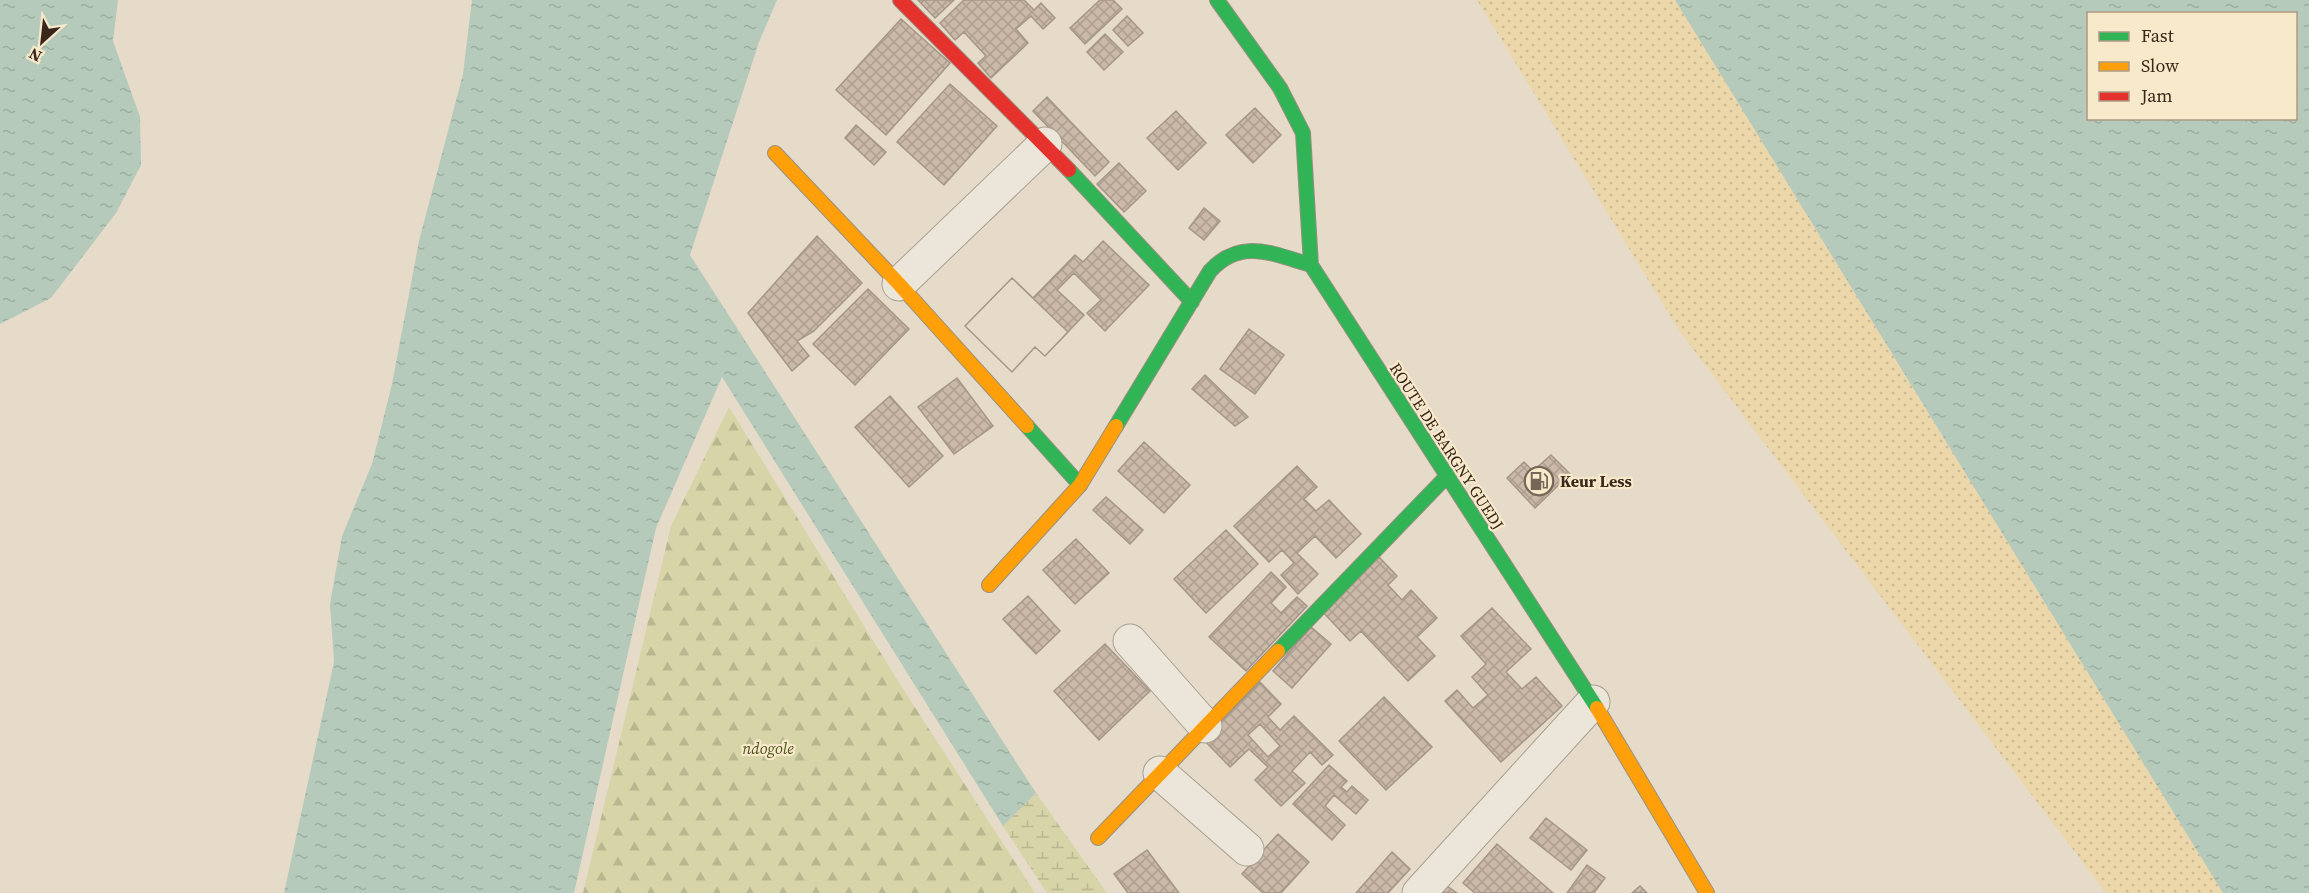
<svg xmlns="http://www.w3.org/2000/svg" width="2309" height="893" font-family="'Source Serif 4',serif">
	<defs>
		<pattern id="forest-firs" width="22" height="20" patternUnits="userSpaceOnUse" patternTransform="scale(1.5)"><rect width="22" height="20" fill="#d7d5a8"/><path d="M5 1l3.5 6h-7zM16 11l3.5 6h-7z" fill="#b9b790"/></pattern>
		<pattern id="wetland-marsh" width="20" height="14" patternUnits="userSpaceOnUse" patternTransform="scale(1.5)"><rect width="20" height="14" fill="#d7d5a8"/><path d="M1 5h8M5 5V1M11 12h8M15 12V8" fill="none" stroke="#b9b790"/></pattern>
		<pattern id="sand-dots" width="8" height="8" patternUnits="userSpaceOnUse" patternTransform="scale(1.5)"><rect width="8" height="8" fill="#ecd7ab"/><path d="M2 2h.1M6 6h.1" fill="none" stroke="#cbb993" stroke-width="1.8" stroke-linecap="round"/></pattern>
		<pattern id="water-ripples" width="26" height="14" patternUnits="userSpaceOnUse" patternTransform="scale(1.5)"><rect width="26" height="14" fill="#b5cabb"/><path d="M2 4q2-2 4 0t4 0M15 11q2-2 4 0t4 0" fill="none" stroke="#9caea0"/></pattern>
		<pattern id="building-cross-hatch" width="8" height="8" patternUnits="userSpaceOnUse" patternTransform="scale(1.5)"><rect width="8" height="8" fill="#cab8a8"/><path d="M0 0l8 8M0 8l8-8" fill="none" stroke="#ae9e90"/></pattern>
	</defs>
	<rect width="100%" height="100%" fill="#e5dbc8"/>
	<path fill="url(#forest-firs)" d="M729,407L898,681L1035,893H583L671,526Z"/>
	<path fill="url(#wetland-marsh)" d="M1036,793L1107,893H1047L1003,826Z"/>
	<path fill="url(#sand-dots)" d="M1477,0H1675L2223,893H2106L1680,332Z"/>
	<path fill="url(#water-ripples)" fill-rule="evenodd" d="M0,0H118L113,41L140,117L141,165L116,213L51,298L0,324Z
		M472,0H777L759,42L690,255L1036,793L1003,826L722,377L656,528L574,893H284L334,662L330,604L342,536L372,464L392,384L419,241L463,74Z
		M1675,0H2309V893H2223ZM2088,14H2296V118H2088Z"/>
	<path fill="url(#building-cross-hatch)" stroke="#a59688" stroke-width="1.5" fill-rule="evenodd" d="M918,0H954L935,18Z
		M964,0H1024L1034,10L1041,3L1055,18L1043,29L1031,16L1016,29L1028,43L991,78L978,63L986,56L964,32L955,40L940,23Z
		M1100,0H1113L1122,9L1085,44L1070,28Z
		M1127,16L1143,33L1128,46L1113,30Z
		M901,19L950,63L886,135L836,90Z
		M1105,34L1123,52L1104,70L1087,52Z
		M950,84L997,126L944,185L897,142Z
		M1047,97L1109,162L1095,176L1033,111Z
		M1255,108L1281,135L1253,163L1226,135Z
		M1176,111L1206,143L1178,170L1147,138Z
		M856,125L886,152L874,165L845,138Z
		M1119,163L1146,191L1124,212L1097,184Z
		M1204,208L1220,221L1204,240L1189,228Z
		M817,236L862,283L814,331L797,341L809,356L792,371L748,313Z
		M1103,241L1149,285L1105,331L1087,313L1101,300L1074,273L1057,290L1084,315L1045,356L1035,347L1012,372L965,326L1012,278L1033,298L1075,255L1083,262Z
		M1012,278L1068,332L1045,356L1035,347L1012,372L965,326Z
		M868,289L909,329L855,385L813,344Z
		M1249,329L1284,355L1255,394L1220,369Z
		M1205,375L1248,417L1235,426L1192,389Z
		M957,378L993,426L954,454L918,407Z
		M890,396L943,456L909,487L855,427Z
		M1144,442L1190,485L1164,513L1118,471Z
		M1551,455L1570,474L1535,508L1507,478L1524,462L1533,471Z
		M1297,466L1317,487L1304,499L1316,511L1329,500L1361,534L1336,558L1315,536L1297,553L1318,574L1298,594L1281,575L1294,563L1282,550L1269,562L1234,526Z
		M1106,497L1143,530L1130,544L1093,510Z
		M1226,530L1258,564L1206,613L1174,579Z
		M1076,539L1109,573L1075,604L1043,570Z
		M1379,557L1397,576L1388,585L1402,600L1411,590L1437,618L1417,637L1435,656L1408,681L1361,631L1350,641L1322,611Z
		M1271,572L1286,587L1271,603L1281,613L1297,597L1307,606L1246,671L1209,637Z
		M1028,596L1060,631L1036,654L1003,619Z
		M1492,608L1531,649L1506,672L1522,689L1536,677L1562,706L1501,762L1445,701L1457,690L1473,708L1488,695L1472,677L1486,664L1461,636Z
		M1311,627L1331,644L1292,688L1273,671Z
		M1105,644L1150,691L1099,740L1054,691Z
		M1260,682L1281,704L1268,717L1280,730L1294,716L1333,755L1322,765L1310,752L1292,771L1305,783L1281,806L1255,780L1268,767L1249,749L1230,767L1203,739ZM1260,724L1280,746L1268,757L1248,735Z
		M1384,697L1432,747L1386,790L1339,741Z
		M1329,765L1347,781L1341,787L1347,792L1352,786L1368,800L1356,814L1334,795L1325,806L1345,825L1332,840L1293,804Z
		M1546,818L1587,850L1571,870L1530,838Z
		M1278,834L1309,862L1281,893H1263L1242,874Z
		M1497,844L1553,893H1475L1463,883Z
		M1147,850L1179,893H1128L1114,874Z
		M1392,852L1410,869L1388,893H1356Z
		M1587,865L1605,878L1594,893H1567Z
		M1447,886L1457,893H1441Z
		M1640,886L1647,893H1632Z"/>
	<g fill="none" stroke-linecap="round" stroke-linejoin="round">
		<g stroke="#a99f92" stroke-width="35">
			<path id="street" d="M899,284L1045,144
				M1130,641L1205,726
				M1160,773L1247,849
				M1419,893L1593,702"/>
		</g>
		<g stroke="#998f82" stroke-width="16">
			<path id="fast" d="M1217,0L1280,88L1303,133L1311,265L1597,708
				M1069,170L1192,302
				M1027,426L1080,485
				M1116,426L1210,271C1241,237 1273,254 1311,265
				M1278,651L1448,475"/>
		</g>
		<g stroke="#998f82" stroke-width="16">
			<path id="slow" d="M775,153L899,284L1027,426
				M989,585L1080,485L1116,426
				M1597,708L1707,893
				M1098,838L1278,651"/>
		</g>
		<g stroke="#998f82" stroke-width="16">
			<path id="jam" d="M900,0L1069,170"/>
		</g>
		<use href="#street" stroke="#ece5da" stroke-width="33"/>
		<use href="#fast" stroke="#30b455" stroke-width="14"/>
		<use href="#slow" stroke="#ff9f0a" stroke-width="14"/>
		<use href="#jam" stroke="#e5322d" stroke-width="14"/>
	</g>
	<defs>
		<g id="fuel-ring" transform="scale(1.5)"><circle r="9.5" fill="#f9e9cb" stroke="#756657" stroke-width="1.5"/><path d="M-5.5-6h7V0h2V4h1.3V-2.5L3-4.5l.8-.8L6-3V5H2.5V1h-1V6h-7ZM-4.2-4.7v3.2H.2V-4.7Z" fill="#756657"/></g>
	</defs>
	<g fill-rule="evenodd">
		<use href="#fuel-ring" x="1539" y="481"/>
	</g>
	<g text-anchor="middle" stroke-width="4.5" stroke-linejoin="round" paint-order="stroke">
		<g font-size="16" fill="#38271a" stroke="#f9e9cb">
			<text transform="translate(1447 446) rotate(57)" y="6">ROUTE DE BARGNY GUEDJ</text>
		</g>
		<g font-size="16" font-weight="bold" fill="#38271a" stroke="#f9e9cb" text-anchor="start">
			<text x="1560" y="487">Keur Less</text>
		</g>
		<g font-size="16" font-style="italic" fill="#4b561e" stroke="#f9e9cb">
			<text x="768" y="754">ndogole</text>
		</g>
	</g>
	<rect x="2087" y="12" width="210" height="108" fill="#f9e9cb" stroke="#ac9b84" stroke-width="1.5"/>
	<rect x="2099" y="32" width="30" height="9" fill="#30b455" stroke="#ac9b84" stroke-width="1.5"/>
	<text x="2141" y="42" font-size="18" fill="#38271a">Fast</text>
	<rect x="2099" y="62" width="30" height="9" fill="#ff9f0a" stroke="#ac9b84" stroke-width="1.5"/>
	<text x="2141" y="72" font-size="18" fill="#38271a">Slow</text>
	<rect x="2099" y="92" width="30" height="9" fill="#e5322d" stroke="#ac9b84" stroke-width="1.5"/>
	<text x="2141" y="102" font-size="18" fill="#38271a">Jam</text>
	<g transform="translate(42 42) rotate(207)" stroke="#f9e9cb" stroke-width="4.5" paint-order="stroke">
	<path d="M0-4.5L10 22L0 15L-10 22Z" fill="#38271a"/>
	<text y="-9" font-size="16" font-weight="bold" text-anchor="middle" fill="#38271a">N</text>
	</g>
</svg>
